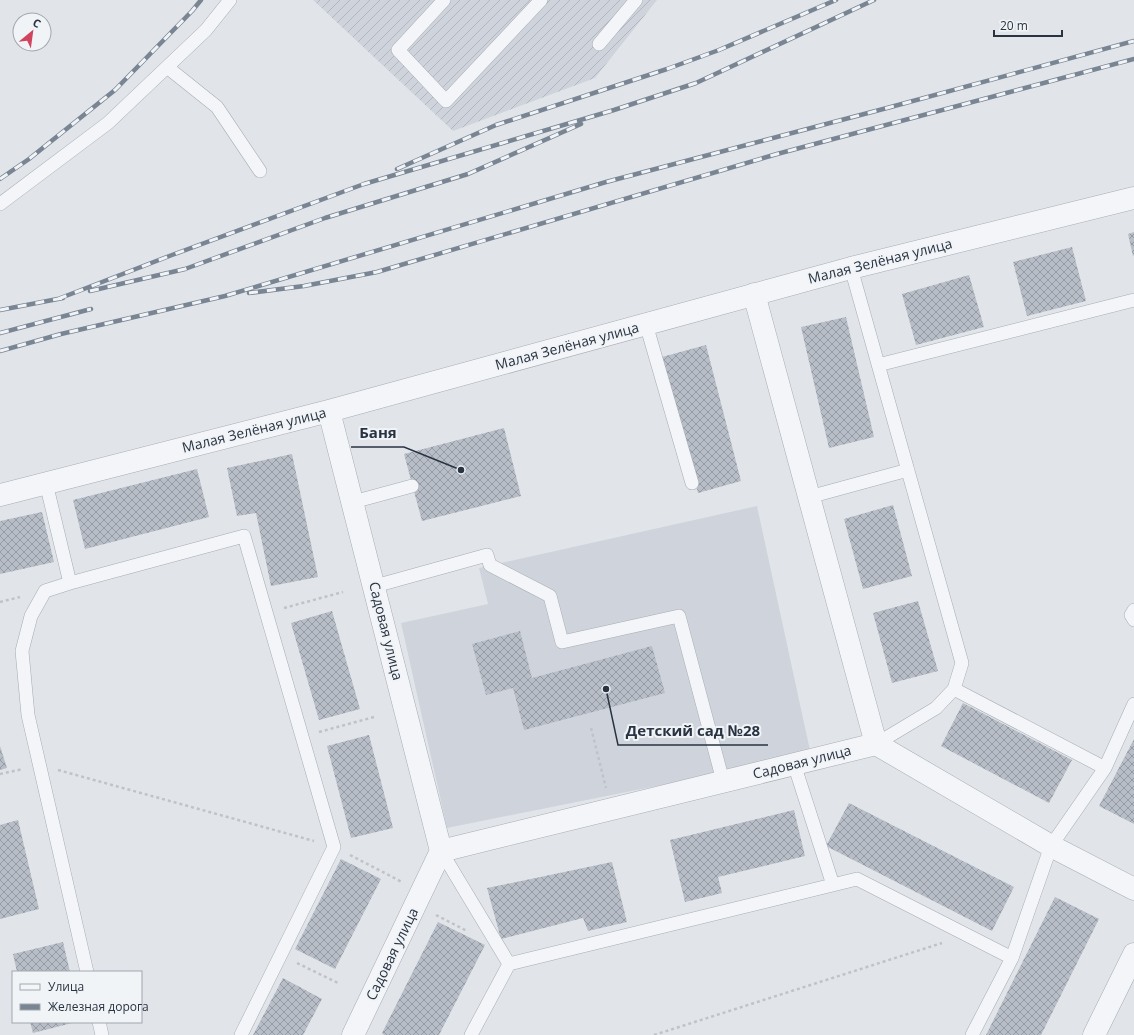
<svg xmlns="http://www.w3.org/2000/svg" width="1134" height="1035" font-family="'Open Sans',sans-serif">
	<defs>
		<pattern id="industrial-furrows" width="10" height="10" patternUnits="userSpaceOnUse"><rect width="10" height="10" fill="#cfd4dc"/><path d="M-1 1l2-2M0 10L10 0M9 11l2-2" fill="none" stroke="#b2b6be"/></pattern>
		<pattern id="building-cross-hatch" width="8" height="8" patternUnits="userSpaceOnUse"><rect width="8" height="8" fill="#b8bec7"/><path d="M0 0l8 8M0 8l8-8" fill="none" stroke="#969ba3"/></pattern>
	</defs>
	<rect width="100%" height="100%" fill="#e1e5ea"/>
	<path fill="#cfd4dc" d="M757,506L811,755L447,828L401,623L488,604L479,568Z"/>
	<path fill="url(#industrial-furrows)" d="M313,0H657L595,78L453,131Z"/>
	<path fill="url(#building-cross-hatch)" d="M1134,232V255L1133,256L1128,234Z
		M1072,247L1086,301L1027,316L1013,262Z
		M969,275L984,327L916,345L902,294Z
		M846,317L874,437L829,448L801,327Z
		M706,345L741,481L698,493L662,357Z
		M504,428L521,496L422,521L404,454Z
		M292,454L318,577L271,586L256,513L237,516L227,468Z
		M197,469L209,517L85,549L73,500Z
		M893,505L912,576L863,589L844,519Z
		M42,512L54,562L0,574V521Z
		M918,601L938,671L892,683L873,613Z
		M332,611L360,709L319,720L291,623Z
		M520,631L532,678L652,646L665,693L524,730L513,688L486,695L472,644Z
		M963,703L1072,760L1049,803L941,746Z
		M369,735L393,828L351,838L327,746Z
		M1134,739V824L1099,806Z
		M0,746L7,768L0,770Z
		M849,803L1014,887L992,931L826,846Z
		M794,810L805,856L718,877L722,893L685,902L670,840Z
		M18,820L39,909L0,919V825Z
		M341,859L381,879L335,969L295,949Z
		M612,862L627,922L588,931L583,918L501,939L487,888Z
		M1055,897L1099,919L1041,1035H986Z
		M438,922L485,945L439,1035H384L382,1033Z
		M63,942L70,972H17L13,954Z
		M283,978L322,999L303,1035H253Z
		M30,1022H72V1023L33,1033Z"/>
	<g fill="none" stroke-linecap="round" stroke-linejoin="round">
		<g stroke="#a6acb4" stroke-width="14">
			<path id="lane" d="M444,0L398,50L446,101L541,0
				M599,44L636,0
				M167,67L217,107L260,171
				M0,204L108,123L206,30L230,0
				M851,268L962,663L954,689L936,708L876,744
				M646,324L692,483
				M878,365L1134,300
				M46,483L70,583
				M809,497L908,470
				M353,502L412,486
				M375,586L487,555L490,565L550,596L562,642L679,616L723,781
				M1134,610L1131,615L1134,620
				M954,689L1105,768
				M794,764L833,885
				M441,851L509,964
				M87,972L28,715L22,651L31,616L45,591L70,583L244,536L334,847L241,1035
				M99,1022L102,1035
				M471,1035L509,964L857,879L1012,958
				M972,1035L1012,958L1051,846L1105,768L1134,704"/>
		</g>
		<g stroke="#a6acb4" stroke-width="23">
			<path id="street" d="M754,294L876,744
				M329,411L441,851
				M0,495L329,411L851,268L1134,198
				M353,1035L441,851L876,744L1051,846L1134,889
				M1094,1035L1134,954"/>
		</g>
		<path stroke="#bfc3c9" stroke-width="2.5" stroke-dasharray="3 3" stroke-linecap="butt" d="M0,602L20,597
			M284,608L343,592
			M591,728L606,788
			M319,732L374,717
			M58,770L314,841
			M0,774L23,769
			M350,855L402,882
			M436,915L467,931
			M297,963L340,984
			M654,1035L942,943"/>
		<use href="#lane" stroke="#f4f5f8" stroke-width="13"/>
		<use href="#street" stroke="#f4f5f8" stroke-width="22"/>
		<g stroke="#7a8594" stroke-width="4.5">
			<path id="rail" d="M397,169L496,125L667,69L719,50L836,0
				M0,179L29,159L115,90L192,11L201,0
				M90,291L185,269L325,218L468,174L581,124
				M249,293L304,286L377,272L777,154L1134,59
				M58,299L172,255L364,184L614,110L696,83L874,0
				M0,310L63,298
				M0,333L91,309
				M0,351L61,334L225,296L606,182L887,108L1134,41"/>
		</g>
		<use href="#rail" stroke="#f1f4f7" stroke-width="3" stroke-dasharray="9" stroke-linecap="butt"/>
	</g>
	<g text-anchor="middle" stroke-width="4" stroke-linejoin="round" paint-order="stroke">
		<g font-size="14" fill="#293342" stroke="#f1f4f7">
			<text transform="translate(880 261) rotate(-14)" y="5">Малая Зелёная улица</text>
			<text transform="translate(567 346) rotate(-15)" y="5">Малая Зелёная улица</text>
			<text transform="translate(254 430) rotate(-14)" y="5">Малая Зелёная улица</text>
			<text transform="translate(386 631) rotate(76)" y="5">Садовая улица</text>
			<text transform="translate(802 762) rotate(-14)" y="5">Садовая улица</text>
			<text transform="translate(392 954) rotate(-64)" y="5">Садовая улица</text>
		</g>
	</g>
	<path fill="none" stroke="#293342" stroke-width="1.5" d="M461 470L404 447H351M606 689L618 745H768"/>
	<g fill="#293342" stroke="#f1f4f7" stroke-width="1.5">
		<circle cx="461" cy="470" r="4"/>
		<circle cx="606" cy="689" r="4"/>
	</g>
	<g font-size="15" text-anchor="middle" font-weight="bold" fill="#293342" stroke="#f1f4f7" stroke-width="4" stroke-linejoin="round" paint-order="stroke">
		<text x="378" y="438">Баня</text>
		<text x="693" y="736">Детский сад №28</text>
	</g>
	<rect x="12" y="971" width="130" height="52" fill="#f1f4f7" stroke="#a1a7af"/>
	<rect x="20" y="984" width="20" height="6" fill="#f4f5f8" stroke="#a1a7af"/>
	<text x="48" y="991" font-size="12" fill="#293342">Улица</text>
	<rect x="20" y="1004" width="20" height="6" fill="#7a8594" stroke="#a1a7af"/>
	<text x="48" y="1011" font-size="12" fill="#293342">Железная дорога</text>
	<g transform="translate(32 32) rotate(29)"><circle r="19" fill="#f1f4f7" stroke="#a1a7af"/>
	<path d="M0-3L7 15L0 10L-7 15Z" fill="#d0445e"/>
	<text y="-6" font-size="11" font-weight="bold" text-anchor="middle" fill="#293342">С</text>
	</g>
	<path d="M994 30v6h68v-6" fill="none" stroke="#293342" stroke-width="2"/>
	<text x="1000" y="30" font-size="12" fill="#293342" stroke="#f1f4f7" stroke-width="3" paint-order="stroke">20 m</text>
</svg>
